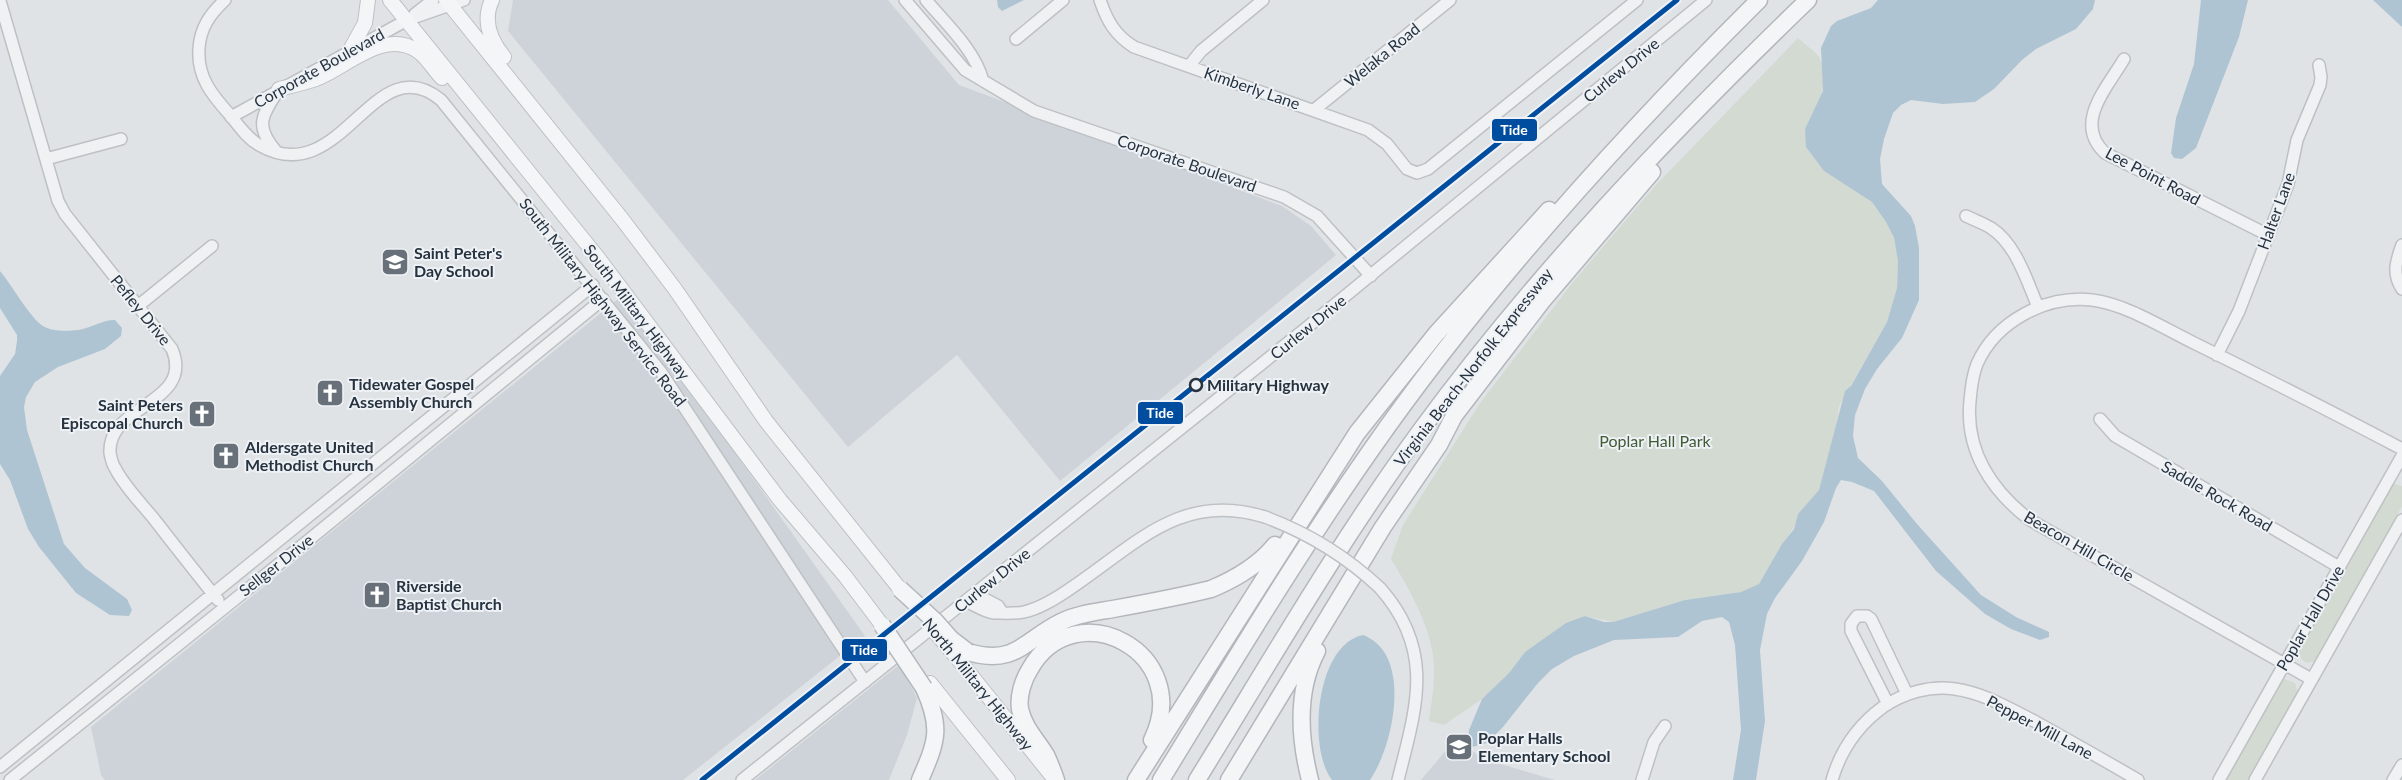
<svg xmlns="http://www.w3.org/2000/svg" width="2402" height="780" font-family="Lato,sans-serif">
	<rect width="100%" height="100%" fill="#e0e3e6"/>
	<path fill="#ced3d9" d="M513,0H888L959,85L1282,206L1311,226L1336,255L1060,481L957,355L848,447L508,31Z
		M623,295L865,636L683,780H105L101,775L91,727Z
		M900,664L917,698L907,735L889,780H755Z
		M1458,736L1480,758L1555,780H1421Z"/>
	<path fill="#d2dad1" d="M1798,38C1804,44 1817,52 1820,59C1831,83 1817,109 1805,129L1824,171L1872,202L1886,222L1894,239L1898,261L1897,288L1887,322L1839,406L1836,430L1819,490L1798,514L1795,525L1759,584L1741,592L1685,600L1613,622L1585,616L1525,652L1509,673L1482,699L1444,725L1429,721C1431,705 1434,690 1434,674C1436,635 1411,592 1391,559L1403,525L1480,403L1573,282L1655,186Z
		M2395,484L2402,486V506L2318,658C2310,667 2299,662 2298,650L2391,485Z
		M2285,679L2295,683L2298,693L2248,780H2223L2279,682Z"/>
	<path fill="#aec4d2" d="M997,0H1024L1002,11L998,7Z
		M1878,0H2095L2093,9L2076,29L2036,49L2022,60L1994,89L1975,102L1943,104L1911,100L1901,105L1893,113L1884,139L1880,159L1882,184L1911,216L1915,226L1919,248V300L1902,338L1877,369L1865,389L1855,415L1853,436L1858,458L1882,481L1917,524L1981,595L2016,617L2049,632V637L2040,640L2011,629L1985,614L1936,571L1874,491L1852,482L1841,480L1836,488L1824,522L1802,561L1775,598L1767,614L1760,650L1765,721L1756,780H1733L1741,730L1735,645L1729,622L1722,617L1702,621L1678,637L1614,640L1574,656L1552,669L1538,683L1503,727L1487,743L1468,748L1469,730L1482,699L1509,673L1525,652L1566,623L1585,616L1604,622H1613L1685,600L1741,592L1759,584L1782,544L1794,529L1798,514L1819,490L1845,391L1851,386L1887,322L1897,288L1898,261L1894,238L1886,222L1872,202L1824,171L1806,147L1805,129L1823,91L1821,48L1831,26L1837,21L1871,8Z
		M2201,0H2248L2239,37L2196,148L2182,159L2174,158L2171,153L2176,118L2194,64Z
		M2373,0H2402V27Z
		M0,271C11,284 31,319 43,326C53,332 68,331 78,330C92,328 101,320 115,320L122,328L121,336L105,349L58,367L35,382L26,397L24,407L27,430L64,544L85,568L127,599L132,610L129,616L110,615L76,593L39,547L28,529L10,480L0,464V376L15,354L17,341V335L0,308Z
		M1363,635C1414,654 1393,747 1370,780H1332C1307,748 1316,644 1363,635Z"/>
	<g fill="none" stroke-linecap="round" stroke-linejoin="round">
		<g stroke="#bec1c4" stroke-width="14">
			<path id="minor" d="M225,0C210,14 200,28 199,49C197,77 212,95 230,115C239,126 247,138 259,145C342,193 373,44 441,100L661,372L865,682
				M905,0L965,70L1034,111L1284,197L1317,216L1371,276
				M926,0C946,24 975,50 983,81
				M1100,0C1107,21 1115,35 1134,47L1368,130L1387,144L1407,169L1417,173L1428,169L1637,0
				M0,1L58,201L65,214L172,349C195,404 107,404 110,453C111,458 112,464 115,468C124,486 141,503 154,519C175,546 196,573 218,600
				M415,14L433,0
				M1016,39L1063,0
				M2124,59C2107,88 2073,123 2105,153L2268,235
				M1189,66L1201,51L1263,0
				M1314,110L1450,0
				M231,117L407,20L464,0
				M276,151C255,127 261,116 278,91
				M46,159L121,139
				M1966,216C1974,220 1983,223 1991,228C2016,244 2027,281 2038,307
				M2402,245C2396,261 2392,274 2402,289
				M138,306L212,246
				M2217,355L2239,311L2288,184L2297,140L2320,85L2321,77L2319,65
				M2100,419L2115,436L2339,567
				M1380,588C1436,651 1416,708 1398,780
				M975,594L998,606L1002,612
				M966,601C974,605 985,612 994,613C1003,613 1015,614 1024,612C1042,608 1060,596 1074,586C1137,543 1183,491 1265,517
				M2311,679L2030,520C1992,491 1965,451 1970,401C1971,389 1972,376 1977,364C1996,321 2046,295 2092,300C2126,304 2165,329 2196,344C2265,378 2334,413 2402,449
				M1888,704L1851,631V624L1857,616H1867L1871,619L1907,694
				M0,767L593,285
				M10,780L310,539L603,299
				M742,780L1305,329L1706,0
				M1642,780L1654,742L1665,726
				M1832,780C1841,749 1857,726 1883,707C1904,693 1930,685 1955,689C1984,693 2010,709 2036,722C2070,741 2104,760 2138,780
				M2219,780L2402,456
				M2255,780L2402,520
				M2393,780L2402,765"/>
		</g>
		<g stroke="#bdc0c4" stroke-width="16">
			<path id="major" d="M390,0L599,259L780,500L845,576L882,625
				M446,0L622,219L675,289L766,421L900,589
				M492,0C482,21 490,40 504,57
				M349,52L365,23L368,0
				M279,89C291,86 304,83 316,79C347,67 385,27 419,52C428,59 434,70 442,78
				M958,659L1052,776
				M930,683L1008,780"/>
		</g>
		<g stroke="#b3b7bb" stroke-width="19">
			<path id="highway" d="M968,652C1016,666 1024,640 1061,622C1077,614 1096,612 1113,609C1146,603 1179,597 1211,589C1235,579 1258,566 1275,545
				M920,780C937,741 942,728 924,688
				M1056,780C1053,772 1050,763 1046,755C1037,740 1024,728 1020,709C1018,696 1023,680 1030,669C1075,590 1195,653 1152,740
				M1136,780L1357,433L1436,334L1549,210
				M1161,780C1229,669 1296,557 1371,450C1484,288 1619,139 1759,0
				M1197,780C1270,662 1339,542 1421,430C1535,275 1669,134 1808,0
				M1229,780L1383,527L1439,445L1454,416L1543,300L1652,172
				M1310,780C1299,737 1296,691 1317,651"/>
		</g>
		<use href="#minor" stroke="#f0f1f2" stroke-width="11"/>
		<use href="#major" stroke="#f4f5f6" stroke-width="14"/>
		<use href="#highway" stroke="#f4f5f6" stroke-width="16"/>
		<g stroke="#bec1c4" stroke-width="14" stroke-linecap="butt">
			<path id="minor-bridge" d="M1265,517C1308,533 1347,557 1380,588"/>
		</g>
		<g stroke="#bdc0c4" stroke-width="16" stroke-linecap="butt">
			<path id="major-bridge" d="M936,633L958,659"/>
		</g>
		<g stroke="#b3b7bb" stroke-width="19" stroke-linecap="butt">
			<path id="highway-bridge" d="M900,589L936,622L951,639L968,652
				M882,625L924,688"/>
		</g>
		<use href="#minor-bridge" stroke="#f0f1f2" stroke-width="11"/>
		<use href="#major-bridge" stroke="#f4f5f6" stroke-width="14"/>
		<use href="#highway-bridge" stroke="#f4f5f6" stroke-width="16"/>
		<g stroke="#eef2f6" stroke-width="9">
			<path id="rail-1" d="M702,780L1677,0"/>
		</g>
		<use href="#rail-1" stroke="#004d9f" stroke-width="5"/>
	</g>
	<defs>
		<g id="school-square" transform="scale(1.4375)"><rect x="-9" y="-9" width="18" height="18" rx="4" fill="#687179" stroke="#eef2f6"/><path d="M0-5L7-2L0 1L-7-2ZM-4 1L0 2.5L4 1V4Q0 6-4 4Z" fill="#fff"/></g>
		<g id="church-square" transform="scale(1.4375)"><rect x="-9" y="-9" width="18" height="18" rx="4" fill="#687179" stroke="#eef2f6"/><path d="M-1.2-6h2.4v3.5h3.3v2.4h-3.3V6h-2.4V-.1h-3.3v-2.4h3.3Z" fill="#fff"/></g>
	</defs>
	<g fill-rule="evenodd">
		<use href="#school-square" x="395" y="262"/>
		<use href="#church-square" x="330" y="393"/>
		<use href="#church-square" x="202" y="414"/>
		<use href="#church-square" x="226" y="456"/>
		<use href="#church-square" x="377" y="595"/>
		<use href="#school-square" x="1459" y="747"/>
	</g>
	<circle fill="#eef2f6" stroke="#27333f" stroke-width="2.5" cx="1196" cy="385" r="6"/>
	<g text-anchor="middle" stroke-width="4" stroke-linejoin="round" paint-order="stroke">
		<g font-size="16" fill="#27333f" stroke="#eef2f6">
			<text transform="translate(1382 55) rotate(-39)" y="6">Welaka Road</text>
			<text transform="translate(319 68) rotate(-29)" y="6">Corporate Boulevard</text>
			<text transform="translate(1621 70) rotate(-39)" y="6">Curlew Drive</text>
			<text transform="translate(1252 88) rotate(19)" y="6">Kimberly Lane</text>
			<text transform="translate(1187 163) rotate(19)" y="6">Corporate Boulevard</text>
			<text transform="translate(2153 176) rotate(28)" y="6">Lee Point Road</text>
			<text transform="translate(2276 211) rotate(-70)" y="6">Halter Lane</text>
			<text transform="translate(603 302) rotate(52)" y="6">South Military Highway Service Road</text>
			<text transform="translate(141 310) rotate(51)" y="6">Pefley Drive</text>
			<text transform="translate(637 312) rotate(53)" y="6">South Military Highway</text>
			<text transform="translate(1308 327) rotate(-39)" y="6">Curlew Drive</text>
			<text transform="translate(1473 367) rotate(-52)" y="6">Virginia Beach-Norfolk Expressway</text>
			<text transform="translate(2217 496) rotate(30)" y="6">Saddle Rock Road</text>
			<text transform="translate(2079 546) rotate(30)" y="6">Beacon Hill Circle</text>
			<text transform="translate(276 565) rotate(-38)" y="6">Sellger Drive</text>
			<text transform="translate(992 580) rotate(-39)" y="6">Curlew Drive</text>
			<text transform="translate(2310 618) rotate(-60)" y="6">Poplar Hall Drive</text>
			<text transform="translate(978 684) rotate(51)" y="6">North Military Highway</text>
			<text transform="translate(2040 727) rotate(28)" y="6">Pepper Mill Lane</text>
		</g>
		<g font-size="16" font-weight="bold" fill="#27333f" stroke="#eef2f6" text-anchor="start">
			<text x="414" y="259">Saint Peter's<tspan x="414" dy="18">Day School</tspan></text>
			<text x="349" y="390">Tidewater Gospel<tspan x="349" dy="18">Assembly Church</tspan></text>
			<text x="183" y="411" text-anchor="end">Saint Peters<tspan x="183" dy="18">Episcopal Church</tspan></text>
			<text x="245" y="453">Aldersgate United<tspan x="245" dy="18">Methodist Church</tspan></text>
			<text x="396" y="592">Riverside<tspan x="396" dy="18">Baptist Church</tspan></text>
			<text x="1478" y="744">Poplar Halls<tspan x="1478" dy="18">Elementary School</tspan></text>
		</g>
		<g font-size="16" font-weight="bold" fill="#27333f" stroke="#eef2f6" text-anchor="start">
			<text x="1207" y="391">Military Highway</text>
		</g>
		<g font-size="16" fill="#415b34" stroke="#eef2f6">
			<text x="1655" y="447">Poplar Hall Park</text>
		</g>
	</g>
	<g stroke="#eef2f6" stroke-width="2">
		<rect x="1491" y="118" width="47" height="24" rx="5" fill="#004d9f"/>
		<rect x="1137" y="401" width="47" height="24" rx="5" fill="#004d9f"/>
		<rect x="841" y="638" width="47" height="24" rx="5" fill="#004d9f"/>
	</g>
	<g font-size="14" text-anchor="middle" font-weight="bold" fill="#fff">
		<text x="1514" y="135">Tide</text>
		<text x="1160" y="418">Tide</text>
		<text x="864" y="655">Tide</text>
	</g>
</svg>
